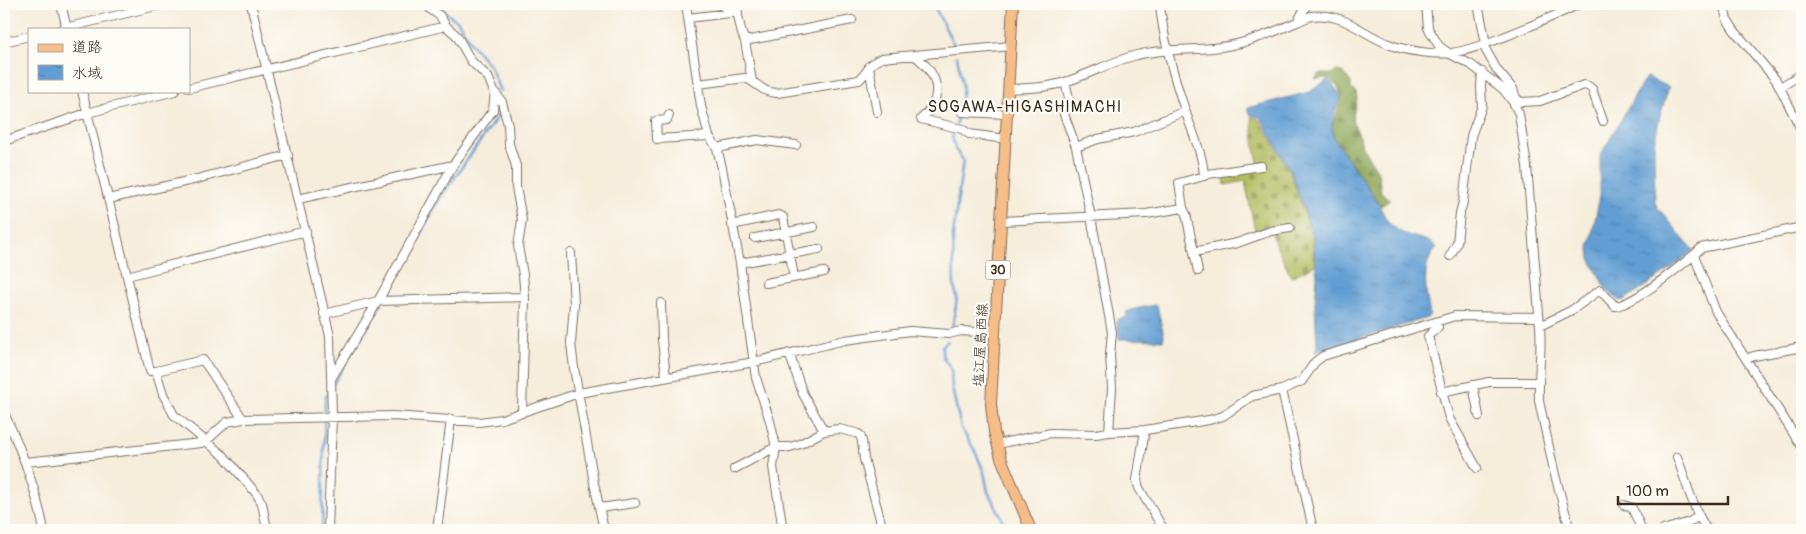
<svg xmlns="http://www.w3.org/2000/svg" width="1806" height="534" font-family="Pangolin,'Klee One',sans-serif">
	<defs>
		<pattern id="forest-firs" width="22" height="20" patternUnits="userSpaceOnUse" patternTransform="scale(1.25)"><rect width="22" height="20" fill="#8ca455"/><path d="M5 1l3.5 6h-7zM16 11l3.5 6h-7z" fill="#748646"/></pattern>
		<pattern id="cemetery-stones" width="16" height="16" patternUnits="userSpaceOnUse" patternTransform="scale(1.25)"><rect width="16" height="16" fill="#b1bc5e"/><path d="M2 7V4a2 2 0 0 1 4 0v3zM10 15v-3a2 2 0 0 1 4 0v3z" fill="#91994d"/></pattern>
		<pattern id="water-ripples" width="26" height="14" patternUnits="userSpaceOnUse" patternTransform="scale(1.25)"><rect width="26" height="14" fill="#629ed3"/><path d="M2 4q2-2 4 0t4 0M15 11q2-2 4 0t4 0" fill="none" stroke="#5281ab"/></pattern>
	</defs>
	<rect width="100%" height="100%" fill="#fdfcf7"/>
	<filter id="ink" filterUnits="userSpaceOnUse"><feTurbulence type="fractalNoise" baseFrequency=".02" numOctaves="2"/><feDisplacementMap in="SourceGraphic" scale="10" xChannelSelector="R" yChannelSelector="G"/><feConvolveMatrix kernelMatrix="1 2 1 2 8 2 1 2 1" color-interpolation-filters="sRGB"/></filter>
	<filter id="wash" filterUnits="userSpaceOnUse"><feTurbulence type="fractalNoise" baseFrequency=".0096" numOctaves="4" result="noise"/><feDisplacementMap in="SourceGraphic" scale="20" xChannelSelector="R" yChannelSelector="G"/><feGaussianBlur stdDeviation="1.12" result="paint"/><feColorMatrix in="noise" values="0 0 0 0 0 0 0 0 0 0 0 0 0 0 0 0 0 1.4 0 .05"/><feComposite in="paint" operator="in"/></filter>
	<g filter="url(#wash)">
		<rect width="100%" height="100%" fill="#f6eddb"/>
		<path fill="url(#forest-firs)" stroke="#64673a" d="M1337,71L1343,72L1351,83V89L1356,92L1357,98L1352,120L1360,137L1362,147L1378,172L1381,192L1390,200L1381,206L1334,138L1332,126L1342,97L1337,86L1330,78L1315,79L1319,74H1331Z"/>
		<path fill="url(#cemetery-stones)" stroke="#76733e" d="M1251,116L1260,120L1290,172L1312,235L1315,265L1291,277L1274,241L1271,228L1255,231L1245,181L1225,185L1224,175L1260,169L1255,149Z"/>
		<path fill="url(#water-ripples)" stroke="#4e6478" d="M1646,77L1669,87L1660,116L1654,144L1655,201C1657,208 1660,210 1664,215C1675,227 1682,239 1694,250L1668,271L1624,300L1619,301L1605,288L1590,258L1589,248L1600,196V156Z
			M1329,79L1341,97C1334,113 1330,121 1334,138C1348,160 1364,181 1378,203C1383,212 1386,222 1395,228C1408,239 1425,236 1437,247C1420,266 1426,292 1430,315L1427,318L1315,352L1317,347L1315,304L1317,276L1313,235L1291,172L1261,118L1250,114L1247,108L1309,92Z
			M1155,305L1157,306L1164,336L1163,340L1119,339L1117,319L1127,317L1126,312L1134,309Z"/>
		<g fill="none" stroke-linecap="round" stroke-linejoin="round">
			<path stroke="#629ed3" stroke-width="2.5" d="M438,4L450,16L458,21L473,46L490,66L500,91
				M933,4L954,45
				M956,124L963,88L957,56
				M952,136L955,149L963,160L953,236L954,285L957,298L952,329
				M384,298L441,197L500,113V108
				M948,341L942,346L943,357L951,369L952,388L961,428L975,451L984,472L988,492L1001,516L1004,530
				M333,384L382,303
				M322,530L325,398L329,391"/>
		</g>
	</g>
	<g filter="url(#ink)">
		<g fill="none" stroke-linecap="round" stroke-linejoin="round">
			<g stroke="#7c6e60" stroke-width="10">
				<path id="minor" d="M61,4L67,29
					M251,4L330,336L332,417L328,530
					M427,4L430,9L440,16L446,26L457,36L471,61L488,77L493,89L502,102L508,125L509,144L516,166V187L522,220L518,246L523,275L525,297L522,413
					M686,4L701,106L709,136L717,148L722,168L740,263L756,378L770,421L776,447L773,467L783,530
					M722,4L723,7H736L742,34L745,41L752,81
					M1426,4L1428,28L1439,46L1450,54L1470,64L1503,89L1513,102L1519,114L1527,166L1540,326C1542,351 1538,376 1539,401L1555,475L1570,530
					M1478,4L1486,44
					M1723,4L1727,19L1734,30L1776,80L1802,131
					M688,18L738,12
					M1298,21L1307,4
					M61,29L164,4
					M745,41L852,20
					M4,42L29,36
					M1483,45L1497,70L1513,89L1516,98L1521,102L1540,101L1584,85L1588,86L1592,89L1603,121
					M914,55C938,73 946,97 921,119L962,129L969,134L1006,139
					M869,66L877,112
					M1065,82L1069,98L1064,114L1076,147L1091,217L1112,332L1110,355L1112,388L1109,432
					M698,84L745,78C759,83 760,92 777,93L859,80C870,70 867,64 882,58L1011,46
					M1780,87L1802,74
					M189,88L446,26
					M1008,89C1028,88 1047,88 1065,82C1090,74 1112,61 1137,55C1165,48 1193,51 1221,47C1252,43 1282,28 1311,16C1345,12 1361,34 1391,45C1406,51 1436,55 1452,53C1471,50 1488,43 1506,36C1531,26 1555,16 1579,4
					M82,91L150,371H156L163,394L174,415L224,456L256,493L262,503L267,530
					M962,112L1007,114
					M669,115L667,120L656,121L657,139L709,136
					M4,141L87,113L175,91
					M1076,147L1098,139L1134,132L1185,111
					M717,148L757,140L796,145
					M1204,176L1208,174L1261,166
					M108,199L197,179L288,155
					M298,199L453,165
					M1183,208L1186,214L1198,271
					M1001,221L1146,214L1183,208L1179,183L1204,176C1203,155 1193,134 1186,113C1175,81 1163,38 1160,4
					M732,225L779,215L783,217L794,277
					M755,238L814,227
					M1194,252L1237,243L1271,231L1290,228
					M571,253L574,304L571,343L574,368L594,483L604,530
					M1694,255L1716,312L1802,447
					M1450,256L1457,243L1460,213L1463,202L1471,136L1482,106L1481,86L1482,72
					M740,263L819,249
					M127,276L306,231
					M766,283L824,272
					M661,303L662,340L666,377
					M324,314L378,301L525,297
					M1437,322L1438,327L1428,336L1449,418L1477,468
					M1540,326L1572,310L1600,290L1615,306C1635,304 1677,268 1694,255L1701,248L1802,227
					M789,353L803,394L824,431
					M1746,359L1754,356L1802,347
					M156,371L203,360L243,419
					M331,379L378,301L453,165L493,110L495,92
					M1473,385L1479,416
					M1282,390L1313,530
					M1441,392L1489,382H1539
					M4,413C22,450 36,489 44,530
					M1145,430L1137,480L1139,488L1164,530
					M997,444L1051,433L1096,434L1109,432L1145,430L1209,420L1223,416L1252,396L1282,390L1302,381L1315,362L1323,356L1455,316L1539,317
					M1677,457C1686,481 1693,509 1707,530
					M26,462L201,443L206,441L227,422L243,419L393,416L479,422L502,419L579,393L754,362L845,340L910,331L949,334L961,331L994,333
					M734,469L768,451L776,447H790L800,444L824,431L839,429L856,433L860,435L862,441L864,459L883,530
					M1624,505L1632,508L1642,530
					M600,508L635,503
					M437,530L451,419
					M1663,530L1690,522L1698,516"/>
			</g>
			<g stroke="#7c6e60" stroke-width="12">
				<path id="major" d="M1013,4L991,404L994,432L1001,458L1031,530"/>
			</g>
			<use href="#minor" stroke="#fff" stroke-width="8"/>
			<use href="#major" stroke="#f7bd88" stroke-width="10"/>
		</g>
	</g>
	<g text-anchor="middle" stroke-width="4.5" stroke-linejoin="round" paint-order="stroke">
		<rect fill="#fdfcf7" stroke="#75695f" stroke-width="1" x="985.5" y="260.5" width="25" height="19" rx="4"/>
		<g font-size="12" font-weight="bold" fill="#3b2a1e">
			<text x="998" y="274">30</text>
		</g>
		<g font-size="14" fill="#3b2a1e" stroke="#fdfcf7">
			<text transform="translate(980 345) rotate(-87)" y="5">塩江屋島西線</text>
		</g>
		<g font-size="16" letter-spacing="1" fill="#3b2a1e" stroke="#fdfcf7">
			<text x="1025" y="112">SOGAWA-HIGASHIMACHI</text>
		</g>
	</g>
	<rect width="1806" height="534" fill="none" stroke="#fdfcf7" stroke-width="20"/>
	<rect x="28" y="28" width="162" height="65" fill="#fdfcf7" stroke="#afa8a0"/>
	<rect x="38" y="44" width="25" height="8" fill="#f7bd88" stroke="#afa8a0"/>
	<text x="72" y="52" font-size="15" fill="#3b2a1e">道路</text>
	<rect x="38" y="65" width="25" height="15" fill="url(#water-ripples)" stroke="#afa8a0"/>
	<text x="72" y="78" font-size="15" fill="#3b2a1e">水域</text>
	<path d="M1618 496v8h110v-8" fill="none" stroke="#3b2a1e" stroke-width="2.5"/>
	<text x="1626" y="496" font-size="15" fill="#3b2a1e" stroke="#fdfcf7" stroke-width="4" paint-order="stroke">100 m</text>
</svg>
